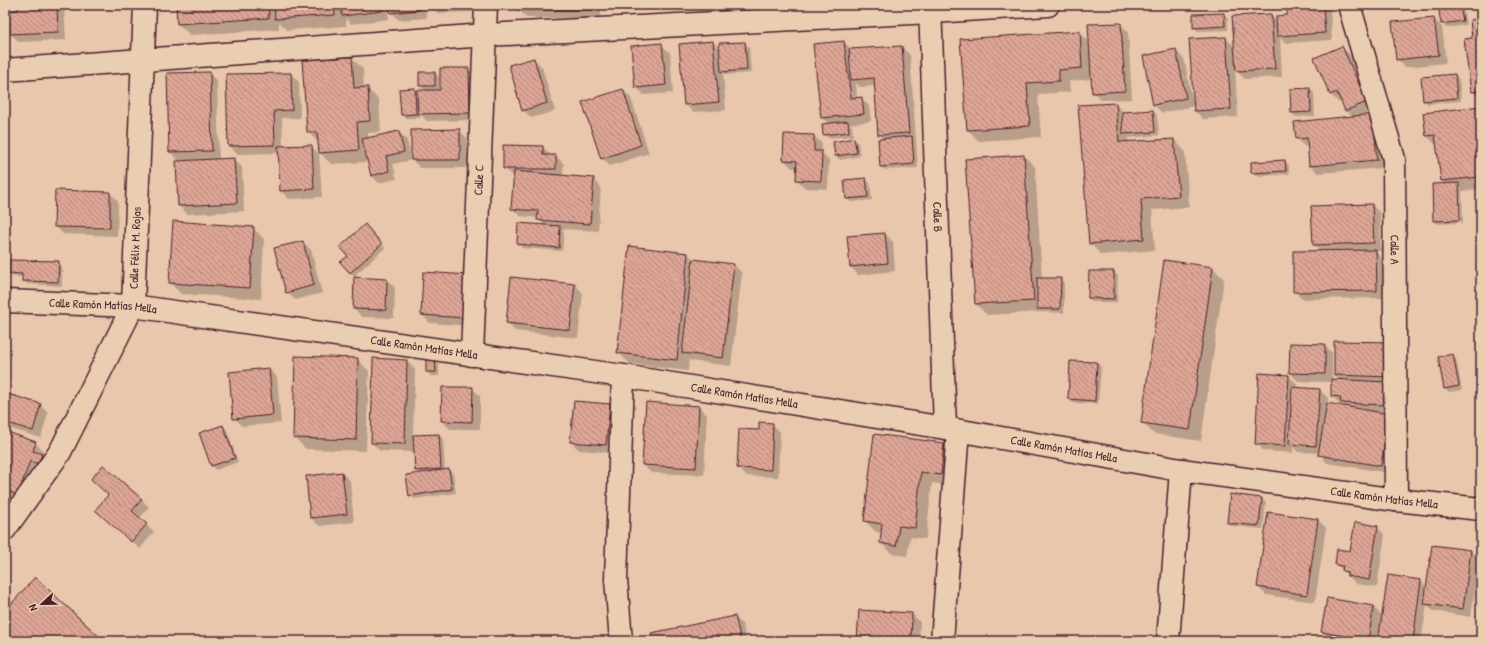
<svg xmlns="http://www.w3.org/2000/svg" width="1486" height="646" font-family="'Patrick Hand',sans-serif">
	<defs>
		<pattern id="building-back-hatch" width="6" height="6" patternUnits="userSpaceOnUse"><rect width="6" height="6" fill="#dca595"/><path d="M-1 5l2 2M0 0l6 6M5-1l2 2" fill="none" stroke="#b4867a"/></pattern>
	</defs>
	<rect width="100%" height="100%" fill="#e8c7ac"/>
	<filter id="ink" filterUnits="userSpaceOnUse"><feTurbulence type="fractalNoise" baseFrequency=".025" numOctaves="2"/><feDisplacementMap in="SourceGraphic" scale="8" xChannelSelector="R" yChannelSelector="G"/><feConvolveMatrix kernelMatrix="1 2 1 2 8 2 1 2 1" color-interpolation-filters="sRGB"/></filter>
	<g filter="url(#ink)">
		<path fill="#0003" d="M19,5H64L66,40L19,42L11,34L19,11Z
			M177,5H387L389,19L351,24L346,18V26L287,30L279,22V29L190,35L178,24Z
			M390,5H425L427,18L399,20L391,12Z
			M430,5H474L475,12L438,13Z
			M519,5H601V18H527L519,10Z
			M1288,5H1327L1330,8L1332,40L1286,43L1280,38L1282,77L1245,79L1235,69L1238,117L1203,119L1195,111L1194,106L1162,113L1154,105L1176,51L1184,59L1193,102H1194L1190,40L1226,38L1235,47L1271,15L1277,21L1288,16Z
			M1439,5H1463L1466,25L1446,28L1442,24Z
			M1224,14L1228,18V30L1198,31L1194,27Z
			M1434,19L1442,27L1446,63L1405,67L1397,59Z
			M1481,19V99H1480L1472,91Z
			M1120,24L1128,32L1132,99L1101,100L1093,92L1092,79L1069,81L1070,92L1038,94L1041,137L979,141L968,130L1079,32L1090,43Z
			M713,42L721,50L745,43L749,47L751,73L726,75L723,72L726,110L693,112L685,104Z
			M844,42L852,50L902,47L910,55L918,168L885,170L881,167L884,140L879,134L875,86L860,87L856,83L857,98H861L869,106L871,121L849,124L852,126L853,136L828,138L824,134L829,124L822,118Z
			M662,45L670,53L673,93L644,95L636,87Z
			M1342,47L1350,55L1374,110L1360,116L1380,124L1384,168L1318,173L1310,165L1309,146L1305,147L1297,139L1353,117L1346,111L1342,101L1339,103L1331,95L1315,59Z
			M352,58L363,69L364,88H367L379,100L381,132L368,133V139L399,132L407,140L411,158L459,130L467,138L468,168H420L412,160L393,164L397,179L379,183L371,175L368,162L331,164L320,153L319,143L308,132Z
			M534,59L542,67L555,111L531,118L523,110Z
			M468,69L476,77L478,120L427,121L420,114V118H406L402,114L415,89L418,93L426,91L420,85L435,73L439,77V91H441Z
			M209,73L217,81L219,160L234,159L242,167L244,211L187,214L179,206L187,160H178L170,152Z
			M291,74L299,82L300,118H282L283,147L311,146L319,154L322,197L289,199L281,191L279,153L237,154L229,146Z
			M1455,75L1459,79L1461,101L1428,104L1424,100Z
			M1310,89L1314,93L1315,116L1296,117L1292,113Z
			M623,90L631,98L649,153L610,166L602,158Z
			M1115,104L1125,113L1153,111L1157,115L1159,135L1128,138L1129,143L1174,140L1185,151L1189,207L1152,210L1155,250L1101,255L1090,243Z
			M1481,107V189L1462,191L1463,223H1461L1460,192H1458L1459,223L1438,224L1434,220L1445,184L1442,181L1437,146L1427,136Z
			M814,136L822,144L821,152L829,160L828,189L805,188L797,180V168H792L784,160Z
			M854,139L858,143L860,156L840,160L836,156Z
			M543,147L551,156H556L564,164L563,176L593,179L601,187L598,231L561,229L564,231L562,251L522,248L518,244L519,224L545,226L538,220L539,218L520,216L512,208L515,176H512L504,168Z
			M1024,156L1035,167L1042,279H1060L1064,283V313L1041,312L987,315L976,304L966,160Z
			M1285,161L1289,165V174L1256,176L1252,172Z
			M866,179L870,183L872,200L851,202L847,199Z
			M110,193L118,201L117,236L63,234L55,226Z
			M1372,205L1380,213L1381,251H1375L1383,259L1384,298L1302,299L1294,291L1321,252L1314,245Z
			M253,228L264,239L261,299L181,294L170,283Z
			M369,230L385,248L354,276L350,272Z
			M885,234L893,242L895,271L858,275L851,267Z
			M303,242L311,250L322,293L295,300L287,292Z
			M630,247L688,254L694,260L734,265L742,273L731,366L691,361L689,359L688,371L630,364L619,353Z
			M58,262L62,266V286L27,284L23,280V277H13L9,273Z
			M1213,268L1224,279L1201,441L1154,434L1142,422Z
			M1114,272L1118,276L1117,302H1093L1089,298Z
			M424,273L473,326L430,323L422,315Z
			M387,280L395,288L394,318L362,317L354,309Z
			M575,285L583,293L578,338L515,331L507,323Z
			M1335,342L1392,343L1393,413L1382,412L1381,414L1389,473L1327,463L1320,453L1298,452L1293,447V453L1264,451L1256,443L1289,376L1297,384L1296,388L1320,390L1328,398L1327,404L1347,408L1343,404H1340L1332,396V382L1298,381L1290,373L1324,345L1332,353V380H1340L1335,375Z
			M1452,355L1456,359L1462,390L1449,392L1445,389Z
			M357,359L369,371L366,451L306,449L294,437Z
			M374,360L407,361L415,369L413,436L439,435L443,439L445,471L449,470L453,474L456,493L414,499L410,495L420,474L416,471L414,442H413V452L380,451L372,443Z
			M427,361H435L439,365V376H431L427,372Z
			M1097,363L1101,367L1098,404L1073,403L1069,399Z
			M269,369L277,377L281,423L242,426L234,418Z
			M472,388L480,396V429H450L442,421Z
			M5,394L40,405L48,413L41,438L5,427Z
			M647,404L699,407L707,415L704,475L651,473L643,465Z
			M609,405L617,413L614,453L579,450L571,442Z
			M772,424L780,432L778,477L746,476L738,468L760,431Z
			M223,426L227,430L238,462L216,470L212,466L200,434Z
			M5,432L35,443L47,454L29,505L5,496Z
			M944,444L955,455L952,486L932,483L926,539L910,537L907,556L892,554L881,543L882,533L876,532L865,521Z
			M342,473L350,481L354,522L319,526L311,518Z
			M141,499L149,507L139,519L154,532L140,549L96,510Z
			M1262,499L1266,503L1263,529L1232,526L1228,522Z
			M1269,513L1318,520L1326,528L1315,602L1266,595L1258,587Z
			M1377,527L1385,535L1377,587L1356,584L1336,564L1351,553Z
			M1433,546L1471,551L1479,559L1471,617L1433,611L1427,605L1421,641H1379L1381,632H1379L1377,641H1340L1330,639L1322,631L1373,607L1383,617L1421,581L1427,587Z
			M912,614L920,622L919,641H858Z
			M735,617L743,625L746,641H653Z"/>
		<path fill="url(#building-back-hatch)" stroke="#4a1f2b" d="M18,5H57L58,32L10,34L9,11L18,10Z
			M176,5H268L269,18L177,24Z
			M274,5H334L335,15L275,19Z
			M341,5H381L382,11L342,16Z
			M389,5H419V10L390,13Z
			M518,5H593V10H518Z
			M1287,5H1323L1325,33L1277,36L1276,16L1287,15Z
			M1438,5H1460L1463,21L1441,24Z
			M1224,13L1225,26L1193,28V14Z
			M1271,14L1275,69L1236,71L1232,16Z
			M1434,18L1439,55L1396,60L1392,22Z
			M1481,18V91L1471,92L1464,39L1472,38L1470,20Z
			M1121,23L1125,91L1092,93L1088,24Z
			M1080,31L1082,68L1059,70V81L1027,83L1030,126L967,130L960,39Z
			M1226,37L1231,109L1194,111L1189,39Z
			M713,41L719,102L684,105L679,44Z
			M844,41L851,98L862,97L864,114L821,118L813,44Z
			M745,42L747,70L721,72L719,43Z
			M662,43L666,85L635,88L631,46Z
			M902,46L909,133L878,135L874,78L851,80L849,49Z
			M1342,46L1367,102L1345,111L1337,92L1330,95L1314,58Z
			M1176,49L1186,98L1153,105L1143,56Z
			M352,57L354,88L368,87L370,121L357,122L359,150L319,153L317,132H307L302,60Z
			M534,58L547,103L522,111L509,65Z
			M440,68H469L470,113L418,114L417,90H440Z
			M210,72L212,151L169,152L167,73Z
			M419,72H435V86H419Z
			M291,73L292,110L274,111L275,145L228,146L226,74Z
			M1455,74L1457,98L1423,101L1421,77Z
			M415,88L416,114L401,115L399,89Z
			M1310,88L1311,112L1291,113L1290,89Z
			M623,89L641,145L601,159L582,102Z
			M1116,103L1119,142L1174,139L1179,196L1141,199L1144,239L1089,244L1078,105Z
			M1481,106V177L1441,181L1435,135L1426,136L1423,113Z
			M1153,110L1155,132L1123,134L1122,112Z
			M1373,114L1377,160L1309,166L1307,138L1296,139L1294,122Z
			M848,121L849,132L823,135L822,124Z
			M460,129V160H411V130Z
			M399,131L404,152L386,156L389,171L371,176L362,139Z
			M784,134L814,135V151H822L821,181L796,180L797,161L783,160Z
			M912,136L914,164L880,167L878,139Z
			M854,138L857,153L835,156L833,142Z
			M312,145L314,189L280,191L278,146Z
			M503,145L543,146V155H556V169H503Z
			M1024,155L1034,301L975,304L965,159Z
			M234,158L237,203L178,206L176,161Z
			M1285,160L1286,171L1251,173V162Z
			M514,171L594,178L590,224L537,220L538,211L511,209Z
			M866,178L868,197L846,199L844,180Z
			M1459,183L1460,220L1433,221L1432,184Z
			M55,190L110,192V228L54,227Z
			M1372,204L1374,243L1313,245L1311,206Z
			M173,221L254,227L250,288L169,283Z
			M518,223L560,226L559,248L517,244Z
			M365,224L382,244L350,273L340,262L348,256L340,247Z
			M885,233L888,263L850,267L847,236Z
			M303,241L314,285L286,293L274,248Z
			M629,246L688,253L677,360L617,353Z
			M1376,250L1377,291L1293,292V251Z
			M693,259L734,264L723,358L682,353Z
			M9,260L59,261L58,282L22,281V274L8,273Z
			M1164,260L1213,267L1190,430L1141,423Z
			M1089,271H1114V299L1088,298Z
			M423,272L468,275L465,318L421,315Z
			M354,277L387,279L386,310L353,309Z
			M511,277L575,284L570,330L506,323Z
			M1037,278H1061L1060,309H1037Z
			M1334,341L1392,342L1391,377L1334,375Z
			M1290,343L1325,344V374L1289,373Z
			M1453,354L1459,386L1444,389L1438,357Z
			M295,356L358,358L356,440L293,438Z
			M373,358L407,360L405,444L371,443Z
			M426,360H435L436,372H426Z
			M1070,361L1097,362L1095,401L1068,399Z
			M269,368L273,415L233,419L229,372Z
			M1259,373L1289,375L1285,446L1255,444Z
			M1331,379L1387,382L1385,405L1341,403L1340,397L1331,396Z
			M442,387H473L472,422L441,421Z
			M1292,387L1320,389L1316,446L1289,444Z
			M5,393L41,404L33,431L5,422Z
			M574,401L610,404L606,445L570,442Z
			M646,402L699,406L696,468L642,465Z
			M1327,403L1389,414L1381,466L1318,455Z
			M759,422L773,423L771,470L737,468L739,429L759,430Z
			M223,425L235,458L211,466L199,433Z
			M5,431L36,442L33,451L42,454L38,464L30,461L18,495L5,490Z
			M439,434L441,469L415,471L413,435Z
			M874,434L944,443L941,475L921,472L915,528L899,526L896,546L880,543L882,524L864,521Z
			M103,465L142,499L132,511L147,524L131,542L95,510L108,495L91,479Z
			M449,469L452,489L409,496L406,475Z
			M342,472L347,514L310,518L306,476Z
			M1230,494L1262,498L1259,526L1227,523Z
			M1268,512L1318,519L1307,595L1257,587Z
			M1355,522L1378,526L1369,580L1347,576V572L1342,571L1343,566L1335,565L1337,549L1350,551Z
			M1432,545L1471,550L1463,609L1424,604Z
			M1388,575L1421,580L1413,641H1378Z
			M35,577L104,641H5V611Z
			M1327,598L1374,606L1368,640L1321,632Z
			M859,610L912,613L911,641H857Z
			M735,616L741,641H652L651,633Z"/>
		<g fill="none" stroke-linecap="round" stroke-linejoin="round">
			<g stroke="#4a1f2b" stroke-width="25">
				<g id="minor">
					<path id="s1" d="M930,5L945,428"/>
					<path id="s2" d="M1349,5L1394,159L1396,500"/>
					<path d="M5,70L486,35L931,12L1048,5"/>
					<path id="s3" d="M5,301L133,306L623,376L945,428L1181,470L1396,500L1481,509"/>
					<path id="s4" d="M472,355L486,5"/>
					<path id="s5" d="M5,529L60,452L133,306L145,5"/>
					<path d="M621,641L616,579L623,376"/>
					<path d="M942,641L958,431"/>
					<path d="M1168,641L1181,470"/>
				</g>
			</g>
			<use href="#minor" stroke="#eaceb1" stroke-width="22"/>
		</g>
	</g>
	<g text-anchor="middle" stroke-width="4" stroke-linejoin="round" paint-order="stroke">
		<g font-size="12" fill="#4a1f2b" stroke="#eaceb1">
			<text dy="4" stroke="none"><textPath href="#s4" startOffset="175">Calle C</textPath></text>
			<text dy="4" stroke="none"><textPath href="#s1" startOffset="212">Calle B</textPath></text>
			<text dy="4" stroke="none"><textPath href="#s5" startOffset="316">Calle Félix M. Rojas</textPath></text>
			<text dy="4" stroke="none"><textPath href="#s2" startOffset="251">Calle A</textPath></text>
			<text dy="4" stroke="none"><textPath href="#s3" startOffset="98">Calle Ramón Matías Mella</textPath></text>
			<text dy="4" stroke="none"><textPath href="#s3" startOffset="422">Calle Ramón Matías Mella</textPath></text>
			<text dy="4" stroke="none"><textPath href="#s3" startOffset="746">Calle Ramón Matías Mella</textPath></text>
			<text dy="4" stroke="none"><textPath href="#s3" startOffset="1070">Calle Ramón Matías Mella</textPath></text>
			<text dy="4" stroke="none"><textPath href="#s3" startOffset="1394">Calle Ramón Matías Mella</textPath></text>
		</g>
	</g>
	<rect width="1486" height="646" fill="none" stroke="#eaceb1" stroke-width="20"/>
	<rect x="10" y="10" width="1466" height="626" fill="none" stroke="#4a1f2b" stroke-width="1.5" filter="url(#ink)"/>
	<g transform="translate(42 604) rotate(248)" stroke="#eaceb1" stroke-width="3" paint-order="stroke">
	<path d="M0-3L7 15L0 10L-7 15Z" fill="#4a1f2b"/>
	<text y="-6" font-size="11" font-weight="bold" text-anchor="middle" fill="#4a1f2b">N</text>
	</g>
</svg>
